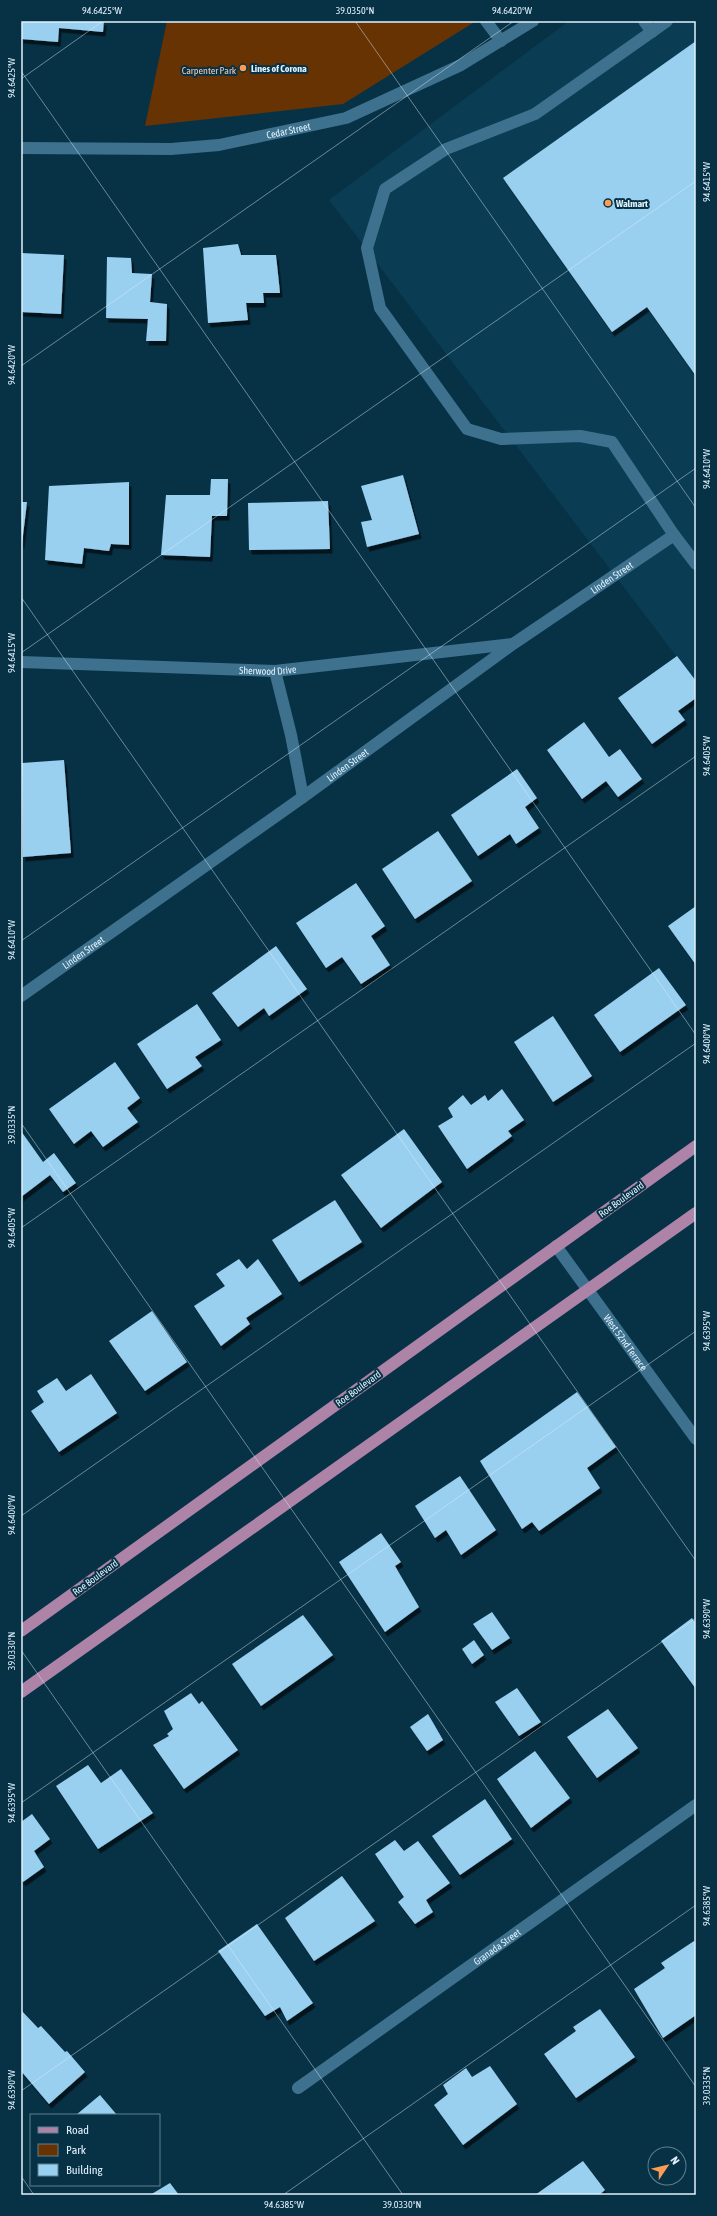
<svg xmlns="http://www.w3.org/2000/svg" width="717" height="2216" viewBox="0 0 717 2216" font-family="'Asap Condensed',sans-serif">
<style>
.built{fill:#0a3c54}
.green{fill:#683303}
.building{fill:#99cfef;filter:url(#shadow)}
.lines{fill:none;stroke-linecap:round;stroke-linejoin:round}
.lane{stroke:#3d718e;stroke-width:12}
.street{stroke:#3d718e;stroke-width:12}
.primary{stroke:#ad83a7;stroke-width:12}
.ticks{fill:none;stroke:#e2f2fc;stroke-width:1;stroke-opacity:0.45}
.poi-dot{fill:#fd9d55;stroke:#073246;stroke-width:1.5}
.labels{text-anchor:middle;stroke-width:4;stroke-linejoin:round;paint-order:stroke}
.poi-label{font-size:10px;font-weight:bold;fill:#e2f2fc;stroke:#073246;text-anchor:start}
.park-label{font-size:10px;fill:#f6ccaf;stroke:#073246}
.street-label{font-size:10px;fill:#e2f2fc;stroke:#073246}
.neatline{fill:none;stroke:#e2f2fc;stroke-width:1.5}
.ticks-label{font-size:10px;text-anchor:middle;fill:#e2f2fc}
</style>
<defs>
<filter id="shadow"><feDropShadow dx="2.5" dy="4.5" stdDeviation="0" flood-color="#0009"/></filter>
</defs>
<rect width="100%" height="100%" fill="#073246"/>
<polygon class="built" points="569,21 696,21 696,682 329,200"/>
<polygon class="green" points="167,21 476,21 343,104 145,126"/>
<g class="building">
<polygon points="21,21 104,21 103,32 59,28 58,42 21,39"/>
<polygon points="696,41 696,376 647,307 612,332 503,178"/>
<polygon points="238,244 241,255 276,255 280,293 263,293 264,303 246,303 248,320 208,323 203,248"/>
<polygon points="21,253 64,255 61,314 21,312"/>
<polygon points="107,257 131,258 132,273 152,274 150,302 167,304 166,341 146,341 148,319 106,318"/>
<polygon points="403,475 419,534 367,547 361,522 372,520 361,486"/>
<polygon points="211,479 228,479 227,516 212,516 210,557 161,555 166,495 210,495"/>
<polygon points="129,482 129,545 111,544 109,551 84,548 82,564 45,560 49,486"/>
<polygon points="328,501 330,549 249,550 248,503"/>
<polygon points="21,502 27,502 22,544 21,544"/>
<polygon points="677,656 696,681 696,698 678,711 685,720 652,744 618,698"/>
<polygon points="584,722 609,757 620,749 642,779 618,797 606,781 582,799 547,750"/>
<polygon points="64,760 71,853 23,857 22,763"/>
<polygon points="517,769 537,798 525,807 539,828 516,844 510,834 478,856 451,815"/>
<polygon points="438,831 472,881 415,919 382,869"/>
<polygon points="356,883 385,926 371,936 390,965 361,984 342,957 326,968 296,923"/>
<polygon points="696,906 696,965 668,926"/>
<polygon points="276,946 307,989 269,1016 264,1008 238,1027 212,993"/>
<polygon points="659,968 686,1005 620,1052 594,1015"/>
<polygon points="197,1004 221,1040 195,1057 202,1066 167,1089 137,1044"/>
<polygon points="553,1016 592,1076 553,1102 514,1042"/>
<polygon points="115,1062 140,1098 127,1108 138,1122 103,1147 91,1131 74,1144 49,1109"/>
<polygon points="502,1089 524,1120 508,1131 512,1136 467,1169 438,1126 453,1117 448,1108 463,1095 471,1105 485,1095 488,1101"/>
<polygon points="404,1129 442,1182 381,1228 341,1175"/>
<polygon points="21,1131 43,1162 54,1153 76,1183 63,1192 50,1175 21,1197"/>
<polygon points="335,1200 362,1242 299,1282 272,1240"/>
<polygon points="239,1259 247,1269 258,1259 282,1294 246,1318 250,1324 221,1346 194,1306 225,1286 216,1274"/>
<polygon points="152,1311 187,1362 145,1391 109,1341"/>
<polygon points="91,1374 117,1413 59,1452 31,1411 44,1402 37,1391 57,1378 66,1391"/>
<polygon points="577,1392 616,1447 587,1468 600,1488 539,1531 532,1522 522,1529 480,1461"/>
<polygon points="460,1476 496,1530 461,1555 446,1530 435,1538 415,1506"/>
<polygon points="381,1533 401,1562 395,1566 419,1607 385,1632 339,1562"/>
<polygon points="492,1612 510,1638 492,1650 473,1624"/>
<polygon points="303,1615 333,1655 261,1706 232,1664"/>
<polygon points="692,1618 694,1621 696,1620 696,1689 661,1641"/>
<polygon points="474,1640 484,1655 472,1664 462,1649"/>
<polygon points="517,1688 541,1722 519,1736 495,1702"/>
<polygon points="191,1693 199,1704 202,1701 238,1750 184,1789 153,1745 169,1736 167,1734 173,1729 164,1711"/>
<polygon points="608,1709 638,1748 597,1778 567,1737"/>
<polygon points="428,1714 443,1740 427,1751 410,1727"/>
<polygon points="535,1751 570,1798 531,1828 497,1779"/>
<polygon points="88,1765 101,1783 121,1769 153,1813 98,1849 56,1786"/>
<polygon points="485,1799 512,1839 460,1875 432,1836"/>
<polygon points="32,1814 50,1839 34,1851 44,1867 23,1882 21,1879 21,1822"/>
<polygon points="395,1840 404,1851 418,1841 450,1883 426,1900 433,1912 415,1924 398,1902 404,1897 375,1854"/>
<polygon points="342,1876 375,1921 314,1961 285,1918"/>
<polygon points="257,1924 313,2003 287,2021 280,2007 265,2016 218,1951"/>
<polygon points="694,1941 696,1944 696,2015 663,2038 634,1989 665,1968 661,1963"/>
<polygon points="600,2009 635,2057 576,2098 544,2054 576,2031 573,2027"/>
<polygon points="21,2010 38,2028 41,2026 65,2052 67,2051 85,2072 49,2104 21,2071"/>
<polygon points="490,2066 517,2104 463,2145 434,2105 448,2094 443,2085 466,2068 472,2077"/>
<polygon points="100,2095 117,2115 76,2115"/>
<polygon points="583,2161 605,2190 599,2195 535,2195"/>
<polygon points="170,2183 179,2195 150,2195"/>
</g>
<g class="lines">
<g class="lane">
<polyline points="644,21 652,32"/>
<polyline points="667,21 535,114 446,149 385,189 367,248 380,308 467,429 501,439 580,436 612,442 674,535"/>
</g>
<g class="street">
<polyline points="486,21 501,41"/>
<path id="s1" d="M21,148L171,149L219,145L346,118L461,65L533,21"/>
<path id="s2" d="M21,662L275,671L512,644"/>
<polyline points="275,671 291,735 303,797"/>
<path id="s3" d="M21,996L303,797L513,644L674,535L696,564"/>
<path id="s4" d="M556,1246L696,1439"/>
<path id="s5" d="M298,2088L696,1805"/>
</g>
<g class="primary">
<polyline points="21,1631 696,1146"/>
<polyline points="21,1692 696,1213"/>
</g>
</g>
<path class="ticks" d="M355,21L696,508M21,71L696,1035M21,79L103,21M21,366L514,21M21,597L696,1561M21,653L696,181M21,941L696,468M21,1123L696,2087M21,1228L696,756M21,1516L696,1043M21,1650L403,2195M21,1803L696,1331M21,2091L696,1618M21,2176L34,2195M283,2195L696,1905M693,2195L696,2193"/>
<g class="poi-dot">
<circle cx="243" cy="68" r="4"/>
<circle cx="608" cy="203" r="4"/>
</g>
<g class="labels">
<g class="poi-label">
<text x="251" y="72">Lines of Corona</text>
<text x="616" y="207">Walmart</text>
</g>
<g class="park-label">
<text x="209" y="74">Carpenter Park</text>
</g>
<g class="street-label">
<text dy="4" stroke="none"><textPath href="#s1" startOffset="269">Cedar Street</textPath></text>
<text dy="4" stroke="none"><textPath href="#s3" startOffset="724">Linden Street</textPath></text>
<text dy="4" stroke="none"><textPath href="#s2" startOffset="247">Sherwood Drive</textPath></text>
<text dy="4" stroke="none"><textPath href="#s3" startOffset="400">Linden Street</textPath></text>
<text dy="4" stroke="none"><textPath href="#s3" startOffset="76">Linden Street</textPath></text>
<text transform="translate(621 1199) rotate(-36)" y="4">Roe Boulevard</text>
<text dy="4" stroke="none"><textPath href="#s4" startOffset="119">West 52nd Terrace</textPath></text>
<text transform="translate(358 1388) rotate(-36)" y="4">Roe Boulevard</text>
<text transform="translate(95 1577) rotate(-36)" y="4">Roe Boulevard</text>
<text dy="4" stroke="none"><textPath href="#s5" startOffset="244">Granada Street</textPath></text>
</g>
</g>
<rect width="717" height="2216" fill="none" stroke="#073246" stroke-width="44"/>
<rect x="30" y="2114" width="130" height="72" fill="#073246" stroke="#5f7f8f"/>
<rect x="38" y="2127" width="20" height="6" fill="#ad83a7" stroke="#5f7f8f"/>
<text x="66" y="2134" font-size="12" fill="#e2f2fc">Road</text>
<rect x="38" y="2144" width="20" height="12" fill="#683303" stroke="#5f7f8f"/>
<text x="66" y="2154" font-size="12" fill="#e2f2fc">Park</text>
<rect x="38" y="2164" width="20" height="12" fill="#99cfef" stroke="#5f7f8f"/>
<text x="66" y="2174" font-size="12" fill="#e2f2fc">Building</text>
<g transform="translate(667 2166) rotate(55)"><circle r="19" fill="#073246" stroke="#5f7f8f"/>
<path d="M0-3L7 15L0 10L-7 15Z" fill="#fd9d55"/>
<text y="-6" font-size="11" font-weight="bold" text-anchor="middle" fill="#e2f2fc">N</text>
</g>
<rect x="22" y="22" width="673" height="2172" class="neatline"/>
<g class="ticks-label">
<text x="102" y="14">94.6425°W</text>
<text x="355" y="14">39.0350°N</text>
<text x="512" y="14">94.6420°W</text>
<text transform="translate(11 78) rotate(-90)" y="4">94.6425°W</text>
<text transform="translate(706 182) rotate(-90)" y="4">94.6415°W</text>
<text transform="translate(11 365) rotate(-90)" y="4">94.6420°W</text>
<text transform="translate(706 469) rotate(-90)" y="4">94.6410°W</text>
<text transform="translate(11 653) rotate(-90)" y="4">94.6415°W</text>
<text transform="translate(706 756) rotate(-90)" y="4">94.6405°W</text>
<text transform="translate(11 940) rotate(-90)" y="4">94.6410°W</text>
<text transform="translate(706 1044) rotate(-90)" y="4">94.6400°W</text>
<text transform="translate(11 1125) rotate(-90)" y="4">39.0335°N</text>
<text transform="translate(11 1228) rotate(-90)" y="4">94.6405°W</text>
<text transform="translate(706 1331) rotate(-90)" y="4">94.6395°W</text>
<text transform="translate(11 1515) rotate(-90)" y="4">94.6400°W</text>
<text transform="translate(706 1619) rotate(-90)" y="4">94.6390°W</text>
<text transform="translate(11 1651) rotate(-90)" y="4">39.0330°N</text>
<text transform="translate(11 1803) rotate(-90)" y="4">94.6395°W</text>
<text transform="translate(706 1906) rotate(-90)" y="4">94.6385°W</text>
<text transform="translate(706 2086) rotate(-90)" y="4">39.0335°N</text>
<text transform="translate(11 2090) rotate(-90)" y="4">94.6390°W</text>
<text x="284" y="2208">94.6385°W</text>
<text x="402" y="2208">39.0330°N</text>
</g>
</svg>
